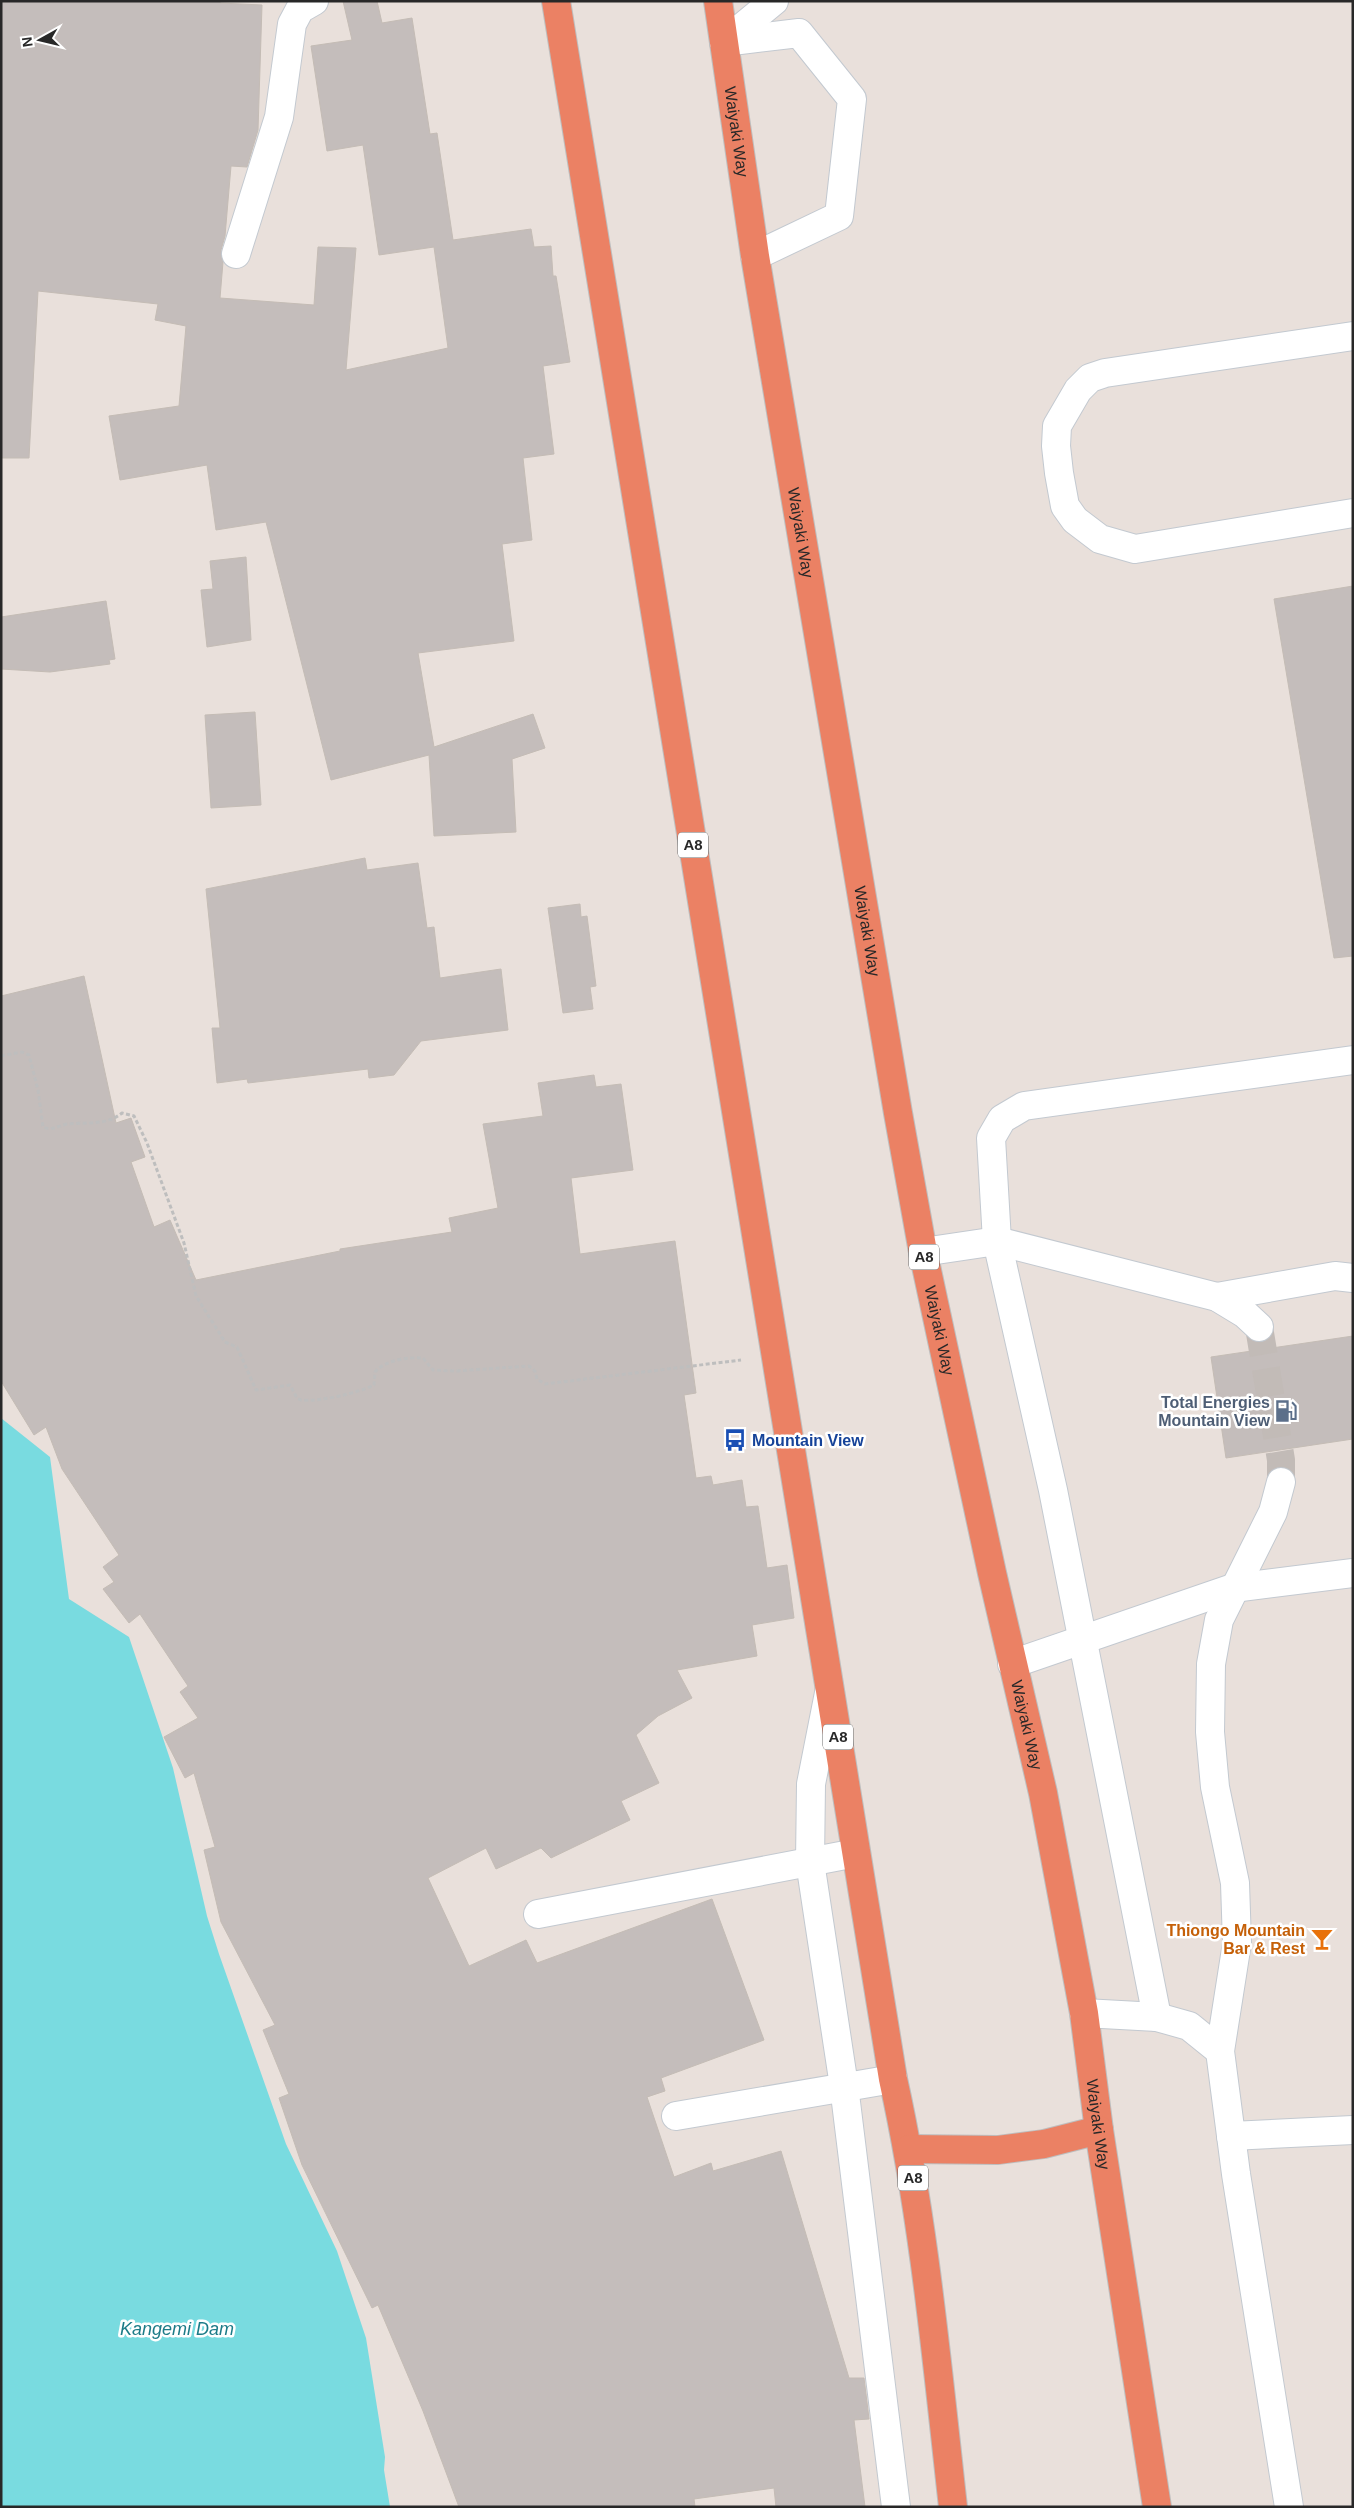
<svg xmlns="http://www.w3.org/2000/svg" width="1354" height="2508" viewBox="0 0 1354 2508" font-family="Helvetica,sans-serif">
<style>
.water{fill:#79dbe0}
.building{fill:#c4bdbb;stroke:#c4bcb5}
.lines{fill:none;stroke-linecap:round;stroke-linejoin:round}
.minor-tunnel{stroke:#c2bbb7;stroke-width:28;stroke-dasharray:28 14;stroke-linecap:butt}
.minor-casing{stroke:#c3c9d0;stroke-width:30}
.highway-casing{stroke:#bebebe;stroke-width:30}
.path{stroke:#bebebe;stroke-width:3;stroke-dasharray:4 2.5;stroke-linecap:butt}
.minor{stroke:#fff;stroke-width:28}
.highway{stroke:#eb8164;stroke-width:28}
.labels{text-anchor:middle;stroke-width:5;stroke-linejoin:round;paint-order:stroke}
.shield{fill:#fff;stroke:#686868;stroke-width:1}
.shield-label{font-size:15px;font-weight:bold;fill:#282828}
.street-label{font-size:16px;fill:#282828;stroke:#fff}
.service-label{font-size:16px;font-weight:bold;fill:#4e5e75;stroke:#fff;text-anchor:end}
.transit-label{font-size:16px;font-weight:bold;fill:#164399;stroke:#fff;text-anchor:start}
.food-label{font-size:16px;font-weight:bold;fill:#c56008;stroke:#fff;text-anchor:end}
.water-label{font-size:18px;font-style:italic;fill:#1c7b88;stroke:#fff}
</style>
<rect width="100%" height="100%" fill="#e9e0db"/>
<polygon class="water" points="1,1418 50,1457 69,1599 129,1637 173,1768 207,1916 219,1954 286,2144 337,2251 366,2338 385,2457 384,2470 390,2507 1,2507"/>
<g class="building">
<polygon points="1,1 220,1 220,3 262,5 258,130 247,167 231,166 225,236 221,250 223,262 220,298 314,305 318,247 356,248 346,370 448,348 434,247 379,255 363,145 327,151 311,46 352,40 343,1 377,1 382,23 412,18 430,134 437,133 453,240 531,229 534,247 551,246 553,276 556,276 570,362 543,366 554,454 523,458 532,540 502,544 514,641 418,653 434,747 533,714 545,748 512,759 516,832 434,836 429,755 331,780 266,522 216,530 207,465 120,480 109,416 179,406 186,326 155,320 158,304 38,291 29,458 1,458"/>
<polygon points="246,557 251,640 207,647 201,590 213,589 210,561"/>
<polygon points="1353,586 1353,956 1334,958 1274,599"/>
<polygon points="106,601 115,659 109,660 110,664 50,672 1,669 1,617"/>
<polygon points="255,712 261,805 211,808 205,715"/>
<polygon points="365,858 367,870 418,863 427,928 434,927 440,978 501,969 508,1030 421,1041 394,1075 369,1078 368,1069 248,1083 247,1079 217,1083 212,1028 220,1028 206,889"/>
<polygon points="580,904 581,917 587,916 596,986 590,987 593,1009 563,1013 548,908"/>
<polygon points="84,976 116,1123 131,1118 145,1157 131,1162 154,1227 170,1220 196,1280 340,1251 340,1249 452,1232 449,1218 498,1208 483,1124 543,1116 538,1083 594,1075 596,1087 621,1084 633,1170 571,1178 580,1254 675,1241 696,1393 684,1395 696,1478 711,1476 713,1485 742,1480 746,1507 758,1506 767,1568 787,1565 794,1618 752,1625 757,1656 677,1670 692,1698 658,1716 636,1735 659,1783 621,1801 630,1820 551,1858 541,1848 496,1869 486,1848 428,1878 469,1966 526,1940 537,1963 712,1899 764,2040 661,2078 665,2091 647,2097 674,2177 711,2163 713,2171 781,2151 849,2378 864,2378 869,2419 854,2420 865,2507 776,2507 774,2488 694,2499 695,2507 459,2507 423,2411 378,2305 372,2308 302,2165 279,2098 289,2094 263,2030 275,2025 221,1922 204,1850 215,1847 194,1773 185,1778 164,1737 198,1718 180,1692 188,1686 140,1614 129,1623 103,1589 114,1582 103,1567 119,1555 62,1469 46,1427 34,1435 1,1381 1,996"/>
<polygon points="1353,1336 1353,1439 1226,1458 1211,1357"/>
</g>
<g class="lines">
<polyline class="minor-tunnel" points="1259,1327 1281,1460 1281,1482"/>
<defs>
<g id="minor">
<polyline points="724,42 799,33 852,99 839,216 755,256"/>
<polyline points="724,42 774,1"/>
<polyline points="236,254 279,117 292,24 300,9 314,1"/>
<polyline points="1353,336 1105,373 1090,378 1078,390 1057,426 1056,446 1059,473 1065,506 1075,520 1100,539 1135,549 1353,513"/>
<polyline points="923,1252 997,1241 1217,1297 1245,1314 1259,1327"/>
<polyline points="1217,1297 1335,1276 1353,1278"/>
<polyline points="1281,1482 1273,1512 1219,1620 1211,1664 1210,1732 1215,1787 1235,1883 1237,1943 1220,2051 1236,2174 1289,2507"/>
<polyline points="1012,1664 1233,1588 1353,1573"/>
<polyline points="829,1693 811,1784 810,1862 844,2086 896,2507"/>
<polyline points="538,1914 856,1853"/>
<polyline points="1084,2013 1157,2017 1189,2026 1220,2051"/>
<polyline points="1157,2017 1053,1490 997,1241 991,1138 1002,1119 1024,1106 1353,1060"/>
<polyline points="676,2116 893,2079"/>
<polyline points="1231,2136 1353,2130"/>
</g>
<g id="highway">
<path d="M556,1L893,2079C924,2219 937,2364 953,2507"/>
<path id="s1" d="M718,1L755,256L898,1113L923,1252L992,1573L1043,1793L1084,2013L1099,2130L1157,2507"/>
<polyline points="909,2149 998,2150 1044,2144 1099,2130"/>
</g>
</defs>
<use href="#minor" class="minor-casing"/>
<use href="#highway" class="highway-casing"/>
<path class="path" d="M1,1056L22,1052L29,1055L38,1090L43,1127C51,1131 58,1126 67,1124C85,1122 106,1126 122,1113L134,1116L147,1143L184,1243L196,1296L225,1342L237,1347L256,1390L290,1385L297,1398L301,1400C319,1402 358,1393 374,1385L375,1372C385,1360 408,1357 423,1358L433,1370L456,1371L529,1366L535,1371L537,1379L545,1384L741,1360"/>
<use href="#minor" class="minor"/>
<use href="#highway" class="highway"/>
</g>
<defs>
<symbol id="fuel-bare" viewBox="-9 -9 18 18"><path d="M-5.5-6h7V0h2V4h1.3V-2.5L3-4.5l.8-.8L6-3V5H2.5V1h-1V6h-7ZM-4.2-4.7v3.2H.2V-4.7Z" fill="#5c6f8a" stroke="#fff" stroke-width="2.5" paint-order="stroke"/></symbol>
<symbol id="bus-bare" viewBox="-9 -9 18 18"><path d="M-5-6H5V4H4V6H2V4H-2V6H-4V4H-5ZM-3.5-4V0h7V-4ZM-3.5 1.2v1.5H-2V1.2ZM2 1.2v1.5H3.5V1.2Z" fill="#1a4fb4" stroke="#fff" stroke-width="2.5" paint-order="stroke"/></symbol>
<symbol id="bar-bare" viewBox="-9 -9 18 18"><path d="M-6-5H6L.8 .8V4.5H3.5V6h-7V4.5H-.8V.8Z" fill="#e8710a" stroke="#fff" stroke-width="2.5" paint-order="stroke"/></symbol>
</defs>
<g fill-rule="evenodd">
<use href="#fuel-bare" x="1270" y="1395" width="32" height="32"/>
<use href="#bus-bare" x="719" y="1424" width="32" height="32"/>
<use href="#bar-bare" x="1306" y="1923" width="32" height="32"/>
</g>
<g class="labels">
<g class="shield">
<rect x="678" y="832.5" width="30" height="25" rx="4"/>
<rect x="909" y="1244.5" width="30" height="25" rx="4"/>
<rect x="823" y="1724.5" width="30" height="25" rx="4"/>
<rect x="898" y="2165.5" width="30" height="25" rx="4"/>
</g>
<g class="shield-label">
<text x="693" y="850">A8</text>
<text x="924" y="1262">A8</text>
<text x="838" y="1742">A8</text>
<text x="913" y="2183">A8</text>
</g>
<g class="street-label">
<text dy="6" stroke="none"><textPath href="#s1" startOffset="132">Waiyaki Way</textPath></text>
<text dy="6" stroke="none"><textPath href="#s1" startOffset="538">Waiyaki Way</textPath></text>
<text dy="6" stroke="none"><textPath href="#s1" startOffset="942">Waiyaki Way</textPath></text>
<text dy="6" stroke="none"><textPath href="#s1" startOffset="1348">Waiyaki Way</textPath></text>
<text dy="6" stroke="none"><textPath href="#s1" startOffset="1752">Waiyaki Way</textPath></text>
<text dy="6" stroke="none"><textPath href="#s1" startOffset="2158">Waiyaki Way</textPath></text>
</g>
<g class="service-label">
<text x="1270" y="1408">Total Energies<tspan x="1270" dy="18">Mountain View</tspan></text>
</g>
<g class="transit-label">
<text x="752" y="1446">Mountain View</text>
</g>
<g class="food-label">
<text x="1305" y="1936">Thiongo Mountain<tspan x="1305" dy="18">Bar &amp; Rest</tspan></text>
</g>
<g class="water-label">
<text x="177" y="2335">Kangemi Dam</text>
</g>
</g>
<rect width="1354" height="2508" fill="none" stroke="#282828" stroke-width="5"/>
<g transform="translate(40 40) rotate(262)" stroke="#ffffff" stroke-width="4" paint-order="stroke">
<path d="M0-4L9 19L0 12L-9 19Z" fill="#282828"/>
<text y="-8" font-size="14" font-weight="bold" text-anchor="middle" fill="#282828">N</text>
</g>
</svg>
